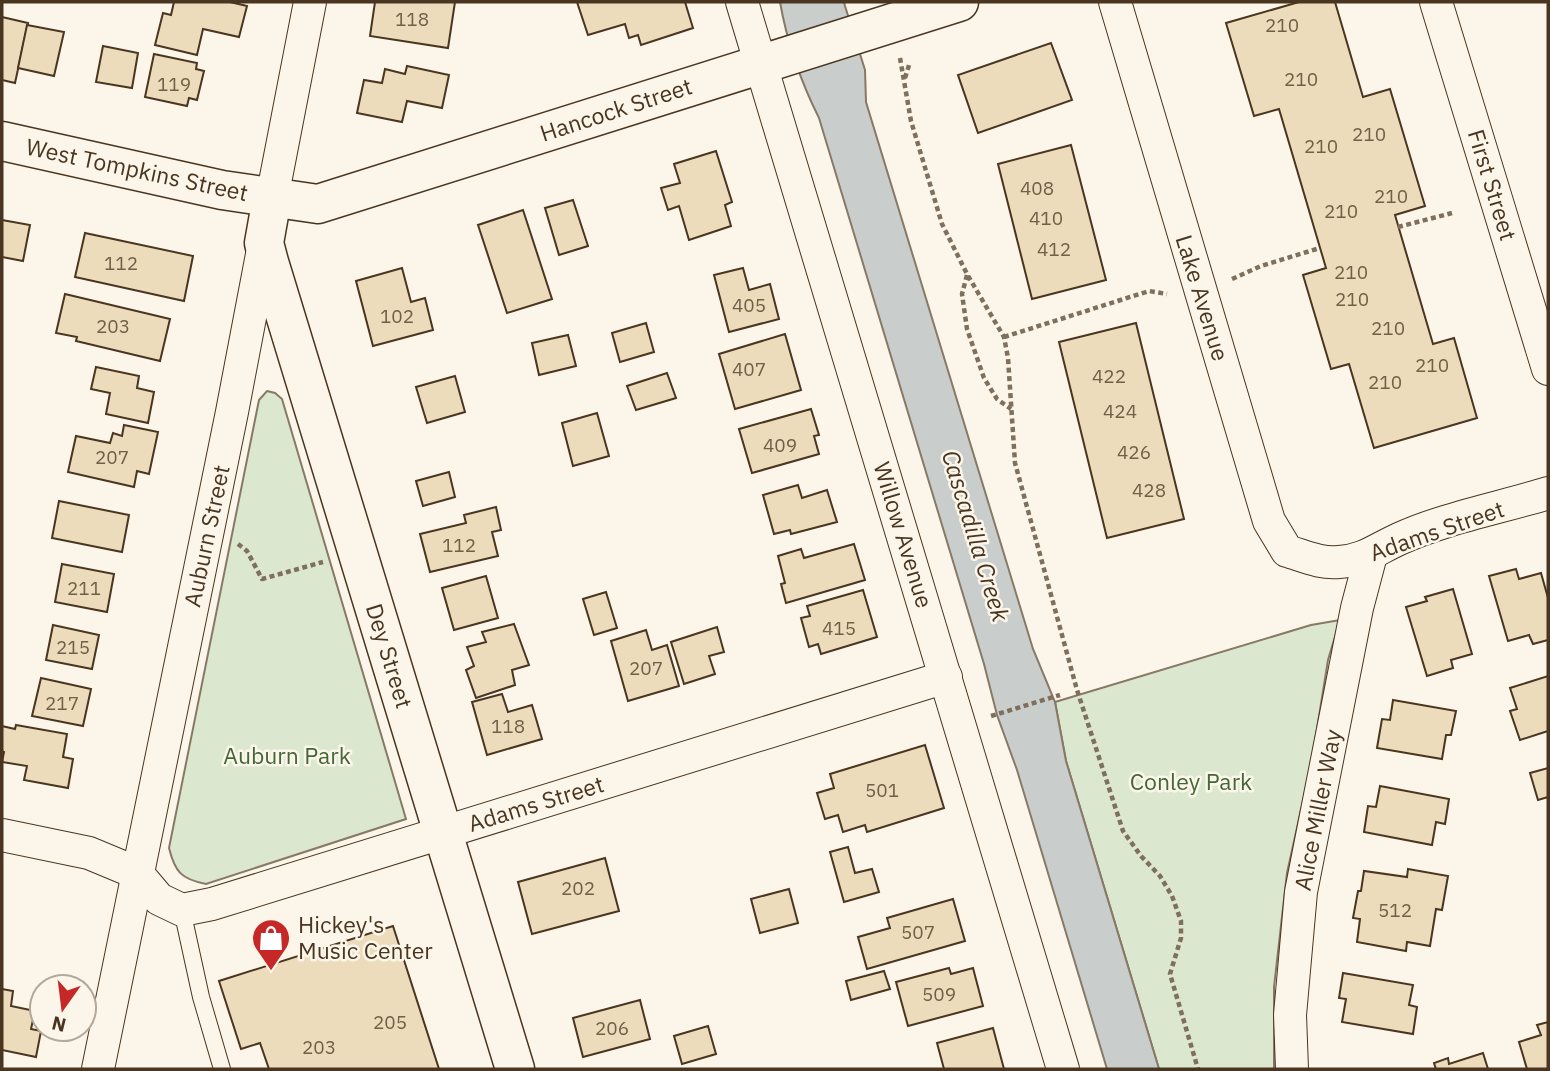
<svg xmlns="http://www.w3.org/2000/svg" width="1550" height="1071" viewBox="0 0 1550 1071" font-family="'IBM Plex Sans',sans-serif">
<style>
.green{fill:#dce7d0;stroke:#887966;stroke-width:2}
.water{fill:#c9cecd;stroke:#887966;stroke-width:2}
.building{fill:#ecdcbc;stroke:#4a3520;stroke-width:2}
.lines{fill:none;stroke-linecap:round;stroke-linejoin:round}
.lane-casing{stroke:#4a3520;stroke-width:18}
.street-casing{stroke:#4a3520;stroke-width:34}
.secondary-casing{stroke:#4a3520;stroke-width:41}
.path{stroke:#7f6f5c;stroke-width:4.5;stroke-dasharray:5 3.5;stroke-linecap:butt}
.lane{stroke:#fbf6e9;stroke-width:16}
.street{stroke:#fbf6e9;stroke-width:32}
.secondary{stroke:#fbf6e9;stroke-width:38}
.labels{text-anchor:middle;stroke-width:5;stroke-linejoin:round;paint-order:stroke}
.number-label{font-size:19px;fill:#725f47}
.street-label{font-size:23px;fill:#4a3520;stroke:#fbf6e9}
.park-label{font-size:23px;fill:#436837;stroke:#fbf6e9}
.poi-label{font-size:23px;fill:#4a3520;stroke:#fbf6e9;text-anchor:start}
.water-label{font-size:24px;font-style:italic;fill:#4a3520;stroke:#fbf6e9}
</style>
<rect width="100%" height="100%" fill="#fbf6e9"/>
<g class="green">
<path d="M267,391L275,393L282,399L406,819L206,884C181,879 175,872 169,848L259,400Z"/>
<polygon points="1340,620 1328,660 1312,760 1287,873 1274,987 1274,1069 1159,1069 1066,761 1055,702 1311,625"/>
</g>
<path class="water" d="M780,2H844L845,6L865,70L866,102L1033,649L1055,702L1066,761L1159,1069H1107L1017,770L997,715L984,664L819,118C801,82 787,42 780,2Z"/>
<g class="building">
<polygon points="174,2 230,2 247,6 239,37 203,29 197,55 155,45 163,13 171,15"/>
<polygon points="375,2 455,2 448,48 370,36"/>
<polygon points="577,2 685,2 693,28 641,45 638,35 629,38 625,24 588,35"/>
<polygon points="1299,2 1335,2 1363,97 1390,89 1425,206 1395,215 1433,344 1454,338 1477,418 1374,448 1349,364 1331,369 1303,275 1326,268 1279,109 1254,116 1226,23"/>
<polygon points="2,17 28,23 15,83 2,80"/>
<polygon points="27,25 64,32 54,76 18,68"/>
<polygon points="1051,43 1072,100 978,133 958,75"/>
<polygon points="103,46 138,53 132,88 96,82"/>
<polygon points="154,54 197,63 196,69 204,71 197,100 189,98 187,106 145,97"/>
<polygon points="407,66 449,75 442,108 407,101 402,122 357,113 364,80 382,83 385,69 405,74"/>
<polygon points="1071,145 1106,280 1032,299 998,164"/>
<polygon points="716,151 732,202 725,205 731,226 689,240 679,206 668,210 661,188 680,183 674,164"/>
<polygon points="573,200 588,246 559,255 545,208"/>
<polygon points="523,210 552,299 507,313 478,225"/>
<polygon points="2,220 30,225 23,261 2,257"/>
<polygon points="85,233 193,256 184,301 75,277"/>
<polygon points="402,268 411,302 425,298 433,330 373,346 356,281"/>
<polygon points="743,268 749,290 770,284 779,319 729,332 714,275"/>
<polygon points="65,294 170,319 160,361 76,341 77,337 56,333"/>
<polygon points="646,323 654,352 620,362 612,333"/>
<polygon points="1136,323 1184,519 1107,538 1059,342"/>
<polygon points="785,334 801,390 735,409 719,354"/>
<polygon points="568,335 576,366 539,375 532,343"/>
<polygon points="96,367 139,376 137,388 154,392 148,423 106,414 110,393 91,389"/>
<polygon points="667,373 676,398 636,410 627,386"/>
<polygon points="455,376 465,412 427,423 416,387"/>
<polygon points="811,409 819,435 814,436 819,454 752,473 739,429"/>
<polygon points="597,413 609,456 573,466 562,423"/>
<polygon points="124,425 158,432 149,474 137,471 134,487 68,472 76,436 110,443 113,433 122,436"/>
<polygon points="449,472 455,497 423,506 416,481"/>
<polygon points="798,485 802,498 827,490 837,522 791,534 790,530 774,534 763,495"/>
<polygon points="59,501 129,515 122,552 52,538"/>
<polygon points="496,507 501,530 492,532 498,556 430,572 420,534 466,523 464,515"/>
<polygon points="854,544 865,580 786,603 781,584 785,583 778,556 801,549 804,558"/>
<polygon points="62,564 114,574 107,612 55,602"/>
<polygon points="1516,569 1519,579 1541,573 1548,598 1548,640 1533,644 1529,635 1508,641 1489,576"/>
<polygon points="486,576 498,618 454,630 442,588"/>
<polygon points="1453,589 1472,654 1451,660 1453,668 1427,676 1406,607 1427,601 1425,597"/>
<polygon points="863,590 877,637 821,654 818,644 809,647 801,618 810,616 807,606"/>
<polygon points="606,592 617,628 594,635 583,599"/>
<polygon points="514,624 529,665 512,670 515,685 476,698 466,670 474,666 467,647 486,642 482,632"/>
<polygon points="53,625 99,635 92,669 46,660"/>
<polygon points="717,627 724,652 709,656 715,674 684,684 671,642"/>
<polygon points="646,630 652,650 667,645 679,686 628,701 611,641"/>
<polygon points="1548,676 1548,731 1520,740 1510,711 1517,709 1510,688"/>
<polygon points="41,678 91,689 83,726 32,716"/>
<polygon points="502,694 508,712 532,705 542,739 487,755 472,702"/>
<polygon points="1393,700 1456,711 1451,735 1446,735 1442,759 1377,748 1382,719 1390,720"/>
<polygon points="16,725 67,734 63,757 73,759 68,788 24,780 27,766 2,762 4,752 2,751 2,726 15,729"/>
<polygon points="925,745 944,808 867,832 865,825 843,832 838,815 825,819 817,793 834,788 830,774"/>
<polygon points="1548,768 1548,797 1538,800 1530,773"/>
<polygon points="1380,786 1449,799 1445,824 1436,822 1432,845 1364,832 1368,806 1376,807"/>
<polygon points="848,847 855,873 872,869 879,892 844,902 830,852"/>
<polygon points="605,858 619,911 532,934 518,882"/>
<polygon points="1408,869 1448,876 1442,910 1436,909 1430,946 1407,942 1406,951 1357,942 1360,919 1353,918 1358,891 1361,891 1364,871 1407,877"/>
<polygon points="789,889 798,923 760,933 751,899"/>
<polygon points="953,899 965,941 867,969 858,937 890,928 887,918"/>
<polygon points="393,926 439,1069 269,1069 260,1043 241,1049 219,981"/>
<polygon points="949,968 951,974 973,968 983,1006 908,1026 896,982"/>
<polygon points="884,971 890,989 851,1000 846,981"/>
<polygon points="1343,973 1413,985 1409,1005 1417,1007 1413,1034 1342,1022 1346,999 1339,998"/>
<polygon points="2,989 13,991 11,1006 35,1011 31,1029 41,1031 36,1057 2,1050"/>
<polygon points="640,1000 650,1039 583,1057 573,1018"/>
<polygon points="1548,1022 1548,1069 1527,1069 1519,1042 1541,1035 1537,1025"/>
<polygon points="708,1026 716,1054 682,1064 674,1036"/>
<polygon points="993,1028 1004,1069 944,1069 937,1043"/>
<polygon points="1483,1053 1488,1069 1436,1069 1434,1063 1448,1058 1449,1064"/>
</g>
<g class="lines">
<defs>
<polyline id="lane" points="182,910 201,997 222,1069"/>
<g id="street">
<polyline points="742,2 1063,1069"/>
<path d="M1115,2L1269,521L1287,551C1304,556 1321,564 1339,562C1365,560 1377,549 1399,539C1445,518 1500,508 1548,493"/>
<polyline points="1436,2 1548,369"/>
<polyline points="272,198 310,2"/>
<polyline points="2,835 89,853 137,873 159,899 182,910 212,904 946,677"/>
<polyline points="98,1069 232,412 264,244"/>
<polyline points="1292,1069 1290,1015 1301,892 1357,608 1371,555"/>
</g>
<g id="secondary">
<polyline points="2,141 222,190 318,204 959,2"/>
<polyline points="272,198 264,243 269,262 515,1069"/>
</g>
</defs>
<use href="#lane" class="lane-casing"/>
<use href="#street" class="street-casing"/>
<use href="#secondary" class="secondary-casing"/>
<g class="path">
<polyline points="900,58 911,121 942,224 967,274 1004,337 1008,358 1015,463 1077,690 1123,831 1141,856 1160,876 1172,896 1181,921 1181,938 1170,974 1198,1069"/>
<polyline points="905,78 910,62"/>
<polyline points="1398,227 1452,213"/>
<polyline points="967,275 962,294 967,329 984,378 997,399 1011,409"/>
<polyline points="1232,279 1261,266 1320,248"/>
<polyline points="1004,337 1149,291 1167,294"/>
<polyline points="238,544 247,551 262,579 323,562"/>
<polyline points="991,716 1060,695"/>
</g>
<use href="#lane" class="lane"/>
<use href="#street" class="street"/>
<use href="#secondary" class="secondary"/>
</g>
<defs>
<symbol id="shop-pin" viewBox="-11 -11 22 30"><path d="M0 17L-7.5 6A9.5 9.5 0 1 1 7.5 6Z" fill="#c62828" stroke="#fbf6e9"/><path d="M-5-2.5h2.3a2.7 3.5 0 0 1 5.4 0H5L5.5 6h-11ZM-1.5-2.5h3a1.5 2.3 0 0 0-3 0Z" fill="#fff"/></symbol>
</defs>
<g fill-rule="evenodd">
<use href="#shop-pin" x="249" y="916" width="44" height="60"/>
</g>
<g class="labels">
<g class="number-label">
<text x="412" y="26">118</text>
<text x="1282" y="32">210</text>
<text x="1301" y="86">210</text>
<text x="174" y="91">119</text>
<text x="1369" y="141">210</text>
<text x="1321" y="153">210</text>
<text x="1037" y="195">408</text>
<text x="1391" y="203">210</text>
<text x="1341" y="218">210</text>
<text x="1046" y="225">410</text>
<text x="1054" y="256">412</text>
<text x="121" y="270">112</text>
<text x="1351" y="279">210</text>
<text x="1352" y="306">210</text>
<text x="749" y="312">405</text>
<text x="397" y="323">102</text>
<text x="113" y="333">203</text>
<text x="1388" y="335">210</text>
<text x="1432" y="372">210</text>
<text x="749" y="376">407</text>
<text x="1109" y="383">422</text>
<text x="1385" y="389">210</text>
<text x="1120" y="418">424</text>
<text x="780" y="452">409</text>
<text x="1134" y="459">426</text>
<text x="112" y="464">207</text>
<text x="1149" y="497">428</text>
<text x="459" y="552">112</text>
<text x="84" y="595">211</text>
<text x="839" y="635">415</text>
<text x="73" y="654">215</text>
<text x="646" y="675">207</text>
<text x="62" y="710">217</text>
<text x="508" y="733">118</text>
<text x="882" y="797">501</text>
<text x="578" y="895">202</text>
<text x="1395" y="917">512</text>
<text x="918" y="939">507</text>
<text x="939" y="1001">509</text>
<text x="390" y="1029">205</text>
<text x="612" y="1035">206</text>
<text x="319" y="1054">203</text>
</g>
<g class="street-label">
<text transform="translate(616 110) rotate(-18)" y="8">Hancock Street</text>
<text transform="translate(137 170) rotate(12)" y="8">West Tompkins Street</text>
<text transform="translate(1492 185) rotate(73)" y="8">First Street</text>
<text transform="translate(1202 298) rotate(73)" y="8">Lake Avenue</text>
<text transform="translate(1437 531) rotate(-19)" y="8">Adams Street</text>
<text transform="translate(903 535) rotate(73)" y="8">Willow Avenue</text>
<text transform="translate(207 536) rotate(-78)" y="8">Auburn Street</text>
<text transform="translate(389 656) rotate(73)" y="8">Dey Street</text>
<text transform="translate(536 804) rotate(-17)" y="8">Adams Street</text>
<text transform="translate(1318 810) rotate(-79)" y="8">Alice Miller Way</text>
</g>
<g class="park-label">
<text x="287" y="764">Auburn Park</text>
<text x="1191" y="790">Conley Park</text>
</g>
<g class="poi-label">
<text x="298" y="933">Hickey's<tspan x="298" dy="26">Music Center</tspan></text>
</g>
<g class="water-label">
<text transform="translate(975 536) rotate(73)" y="8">Cascadilla Creek</text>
</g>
</g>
<rect width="1550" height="1071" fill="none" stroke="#4a3520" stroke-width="7"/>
<g transform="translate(63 1008) rotate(194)"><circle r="33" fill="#fbf6e9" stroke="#b4a999" stroke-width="2"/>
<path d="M0-5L12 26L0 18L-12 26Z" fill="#c62828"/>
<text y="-10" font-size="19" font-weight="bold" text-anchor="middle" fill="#4a3520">N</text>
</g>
</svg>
